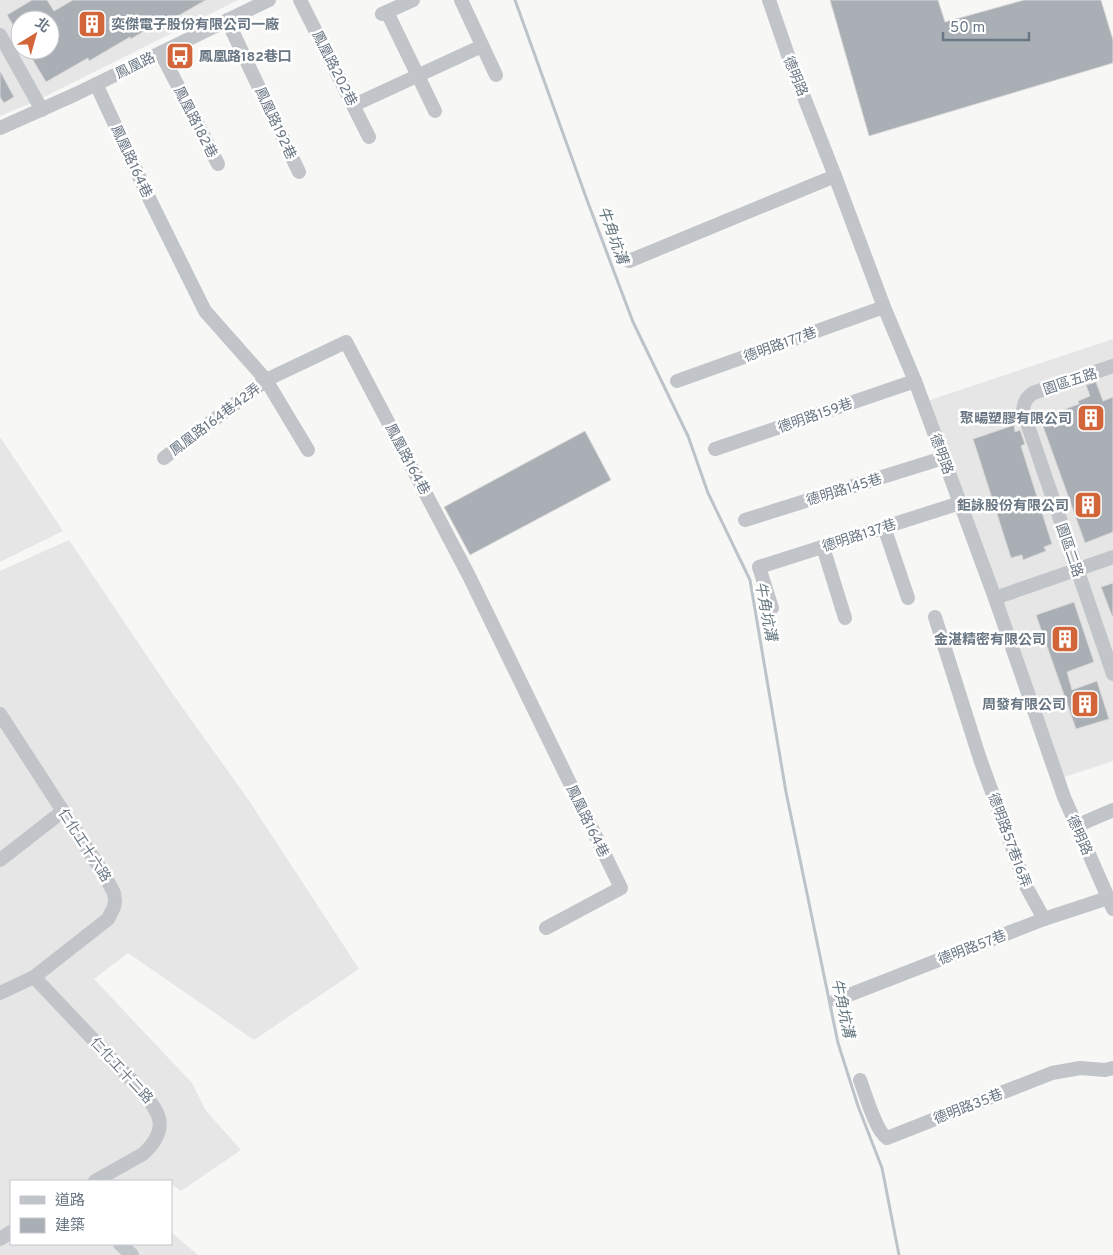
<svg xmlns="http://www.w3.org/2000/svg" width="1113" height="1255" viewBox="0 0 1113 1255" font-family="Overpass,'Noto Sans TC',sans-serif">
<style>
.built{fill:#e5e6e5;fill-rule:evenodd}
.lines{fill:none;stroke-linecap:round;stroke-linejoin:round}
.stream{stroke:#bcc4ca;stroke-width:3}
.building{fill:#a9afb5;stroke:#d9d9d7}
.minor{stroke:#c1c4c8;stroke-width:14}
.labels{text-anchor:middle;stroke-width:5;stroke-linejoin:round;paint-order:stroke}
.poi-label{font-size:14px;font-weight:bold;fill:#697683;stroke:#fff;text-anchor:end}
.street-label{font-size:14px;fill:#697683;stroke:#fff}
.water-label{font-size:15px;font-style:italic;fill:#65777f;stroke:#fff}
</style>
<rect width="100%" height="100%" fill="#f7f7f5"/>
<g class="built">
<path d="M0,0H238L34,102L0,116ZM20,20H50V50H20Z"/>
<polygon points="1113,339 1113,761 1055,780 921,403"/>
<polygon points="0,437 63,531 0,562"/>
<polygon points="69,540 172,693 250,802 359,969 254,1040 128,953 94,979 192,1083 206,1111 241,1150 181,1191 171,1184 171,1181 11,1181 11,1244 171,1244 171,1232 198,1255 0,1255 0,571"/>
</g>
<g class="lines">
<polyline class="stream" points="515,0 587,200 633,322 688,436 708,493 750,580 786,792 838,1043 858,1106 882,1168 899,1255"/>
</g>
<g class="building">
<polygon points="32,0 47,0 54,11 73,0 206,0 176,17 177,19 164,27 162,23 156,28 154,25 131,39 130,37 89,61 88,58 46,82 27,50 50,50 50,20 20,20 20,37 7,15"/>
<polygon points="830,0 938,0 945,22 1024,0 1101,0 1113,40 1113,63 869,136"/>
<polygon points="0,71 14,97 4,103 0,97"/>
<polygon points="1096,382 1103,401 1113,397 1113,532 1085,543 1040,418 1079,404 1078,401 1090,396 1086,385"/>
<polygon points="1014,425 1015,432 1020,430 1025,444 1021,446 1052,544 1044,547 1046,551 1023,560 1022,555 1011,558 973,439"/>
<polygon points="585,431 611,480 470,555 444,507"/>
<polygon points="1113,583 1113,616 1112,616 1101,587"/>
<polygon points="1074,602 1094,662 1067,672 1072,690 1097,681 1109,719 1076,729 1036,615"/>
</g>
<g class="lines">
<g class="minor">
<polyline points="300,0 369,137"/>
<polyline points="461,0 496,75"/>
<polyline points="769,0 791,64 835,176 884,307 915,381 960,503 995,598 1064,797 1113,909"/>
<polyline points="387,12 435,111"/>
<polyline points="382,14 413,0"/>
<polyline points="227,20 299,172"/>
<polyline points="0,35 42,110"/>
<polyline points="161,53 218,164"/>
<polyline points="96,84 151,202 205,311 266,380 346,342 469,576 621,888 546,928"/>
<polyline points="354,105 482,46"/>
<polyline points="0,128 76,94 269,0"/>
<polyline points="629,261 835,176"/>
<path d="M1113,366L1033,393C1026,398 1024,402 1023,411L1113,674"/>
<polyline points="677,381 884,307"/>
<polyline points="715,449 915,381"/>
<polyline points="164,458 266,380 308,450"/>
<polyline points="745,520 943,458"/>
<polyline points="884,527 908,598"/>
<polyline points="823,547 845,618"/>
<polyline points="995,598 1113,557"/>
<polyline points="772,608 759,567 960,503"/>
<polyline points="935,617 980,759 1027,888 1044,919"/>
<polyline points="0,714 105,876 114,893 115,901 114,907 108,919 34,977 0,993"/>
<polyline points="1076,826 1113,810"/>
<polyline points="0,860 63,811"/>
<path d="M34,977L140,1089C161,1113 170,1129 143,1154L95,1181"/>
<polyline points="836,1000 1044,919 1108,898"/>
<path d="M860,1080C865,1093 876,1132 887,1138L1052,1073L1080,1068L1105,1070L1113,1068"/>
<polyline points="0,1239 11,1232"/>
<polyline points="120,1244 132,1255"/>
</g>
</g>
<defs>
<symbol id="building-square" viewBox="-11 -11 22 22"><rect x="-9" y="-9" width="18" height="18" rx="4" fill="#d2663a" stroke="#fff"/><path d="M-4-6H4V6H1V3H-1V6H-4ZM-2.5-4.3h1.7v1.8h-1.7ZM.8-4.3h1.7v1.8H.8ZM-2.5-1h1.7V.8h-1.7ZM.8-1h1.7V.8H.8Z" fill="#fff"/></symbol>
<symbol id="bus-square" viewBox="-11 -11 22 22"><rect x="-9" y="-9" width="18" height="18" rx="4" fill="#d2663a" stroke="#fff"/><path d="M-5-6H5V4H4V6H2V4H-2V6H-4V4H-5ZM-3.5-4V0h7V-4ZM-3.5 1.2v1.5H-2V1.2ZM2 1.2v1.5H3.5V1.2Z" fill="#fff"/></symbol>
</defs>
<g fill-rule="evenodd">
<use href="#building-square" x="76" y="8" width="32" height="32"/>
<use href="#bus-square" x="164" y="40" width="32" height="32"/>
<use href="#building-square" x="1075" y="402" width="32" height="32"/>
<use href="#building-square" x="1072" y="489" width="32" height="32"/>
<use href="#building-square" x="1049" y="623" width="32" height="32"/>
<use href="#building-square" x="1069" y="688" width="32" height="32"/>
</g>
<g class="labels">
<g class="poi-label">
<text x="111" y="29" text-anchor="start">奕傑電子股份有限公司一廠</text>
<text x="199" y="61" text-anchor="start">鳳凰路182巷口</text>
<text x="1072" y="423">聚暘塑膠有限公司</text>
<text x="1069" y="510">鉅詠股份有限公司</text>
<text x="1046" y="644">金湛精密有限公司</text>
<text x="1066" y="709">周發有限公司</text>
</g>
<g class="street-label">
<text transform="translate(135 65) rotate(-26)" y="5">鳳凰路</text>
<text transform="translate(335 68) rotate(63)" y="5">鳳凰路202巷</text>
<text transform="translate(796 76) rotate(68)" y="5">德明路</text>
<text transform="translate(196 122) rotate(63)" y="5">鳳凰路182巷</text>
<text transform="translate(276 123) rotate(65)" y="5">鳳凰路192巷</text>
<text transform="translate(132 161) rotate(65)" y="5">鳳凰路164巷</text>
<text transform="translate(780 344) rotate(-20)" y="5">德明路177巷</text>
<text transform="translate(1070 381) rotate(-18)" y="5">園區五路</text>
<text transform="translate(815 415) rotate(-19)" y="5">德明路159巷</text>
<text transform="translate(215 419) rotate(-37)" y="5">鳳凰路164巷42弄</text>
<text transform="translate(942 454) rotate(70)" y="5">德明路</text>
<text transform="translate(408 459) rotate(62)" y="5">鳳凰路164巷</text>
<text transform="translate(844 489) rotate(-17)" y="5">德明路145巷</text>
<text transform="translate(859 535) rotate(-18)" y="5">德明路137巷</text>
<text transform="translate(1070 550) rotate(71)" y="5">園區二路</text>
<text transform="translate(588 821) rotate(64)" y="5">鳳凰路164巷</text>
<text transform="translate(1080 835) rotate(66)" y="5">德明路</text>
<text transform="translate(1010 840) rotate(70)" y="5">德明路57巷16弄</text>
<text transform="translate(85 845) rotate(57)" y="5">仁化工十六路</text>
<text transform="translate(972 947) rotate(-21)" y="5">德明路57巷</text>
<text transform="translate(122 1070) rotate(47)" y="5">仁化工十二路</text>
<text transform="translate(968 1106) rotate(-21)" y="5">德明路35巷</text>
</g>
<g class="water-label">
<text transform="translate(613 235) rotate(70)" y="5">牛角坑溝</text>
<text transform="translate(766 611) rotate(79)" y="5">牛角坑溝</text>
<text transform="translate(843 1008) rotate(78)" y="5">牛角坑溝</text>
</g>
</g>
<rect x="10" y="1180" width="162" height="65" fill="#ffffff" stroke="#c3c8cd"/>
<rect x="20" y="1196" width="25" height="8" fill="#c1c4c8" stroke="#c3c8cd"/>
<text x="55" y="1205" font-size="15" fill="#697683">道路</text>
<rect x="20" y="1218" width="25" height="15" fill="#a9afb5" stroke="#c3c8cd"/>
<text x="55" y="1230" font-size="15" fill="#697683">建築</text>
<g transform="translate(35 35) rotate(37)"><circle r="24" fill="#ffffff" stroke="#c3c8cd"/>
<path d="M0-4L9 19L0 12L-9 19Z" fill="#d2663a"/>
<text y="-8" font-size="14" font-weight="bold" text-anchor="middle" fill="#697683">北</text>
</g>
<path d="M943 32v8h86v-8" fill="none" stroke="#697683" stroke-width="2.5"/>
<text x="950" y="32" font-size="15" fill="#697683" stroke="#ffffff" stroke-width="4" paint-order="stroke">50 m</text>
</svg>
